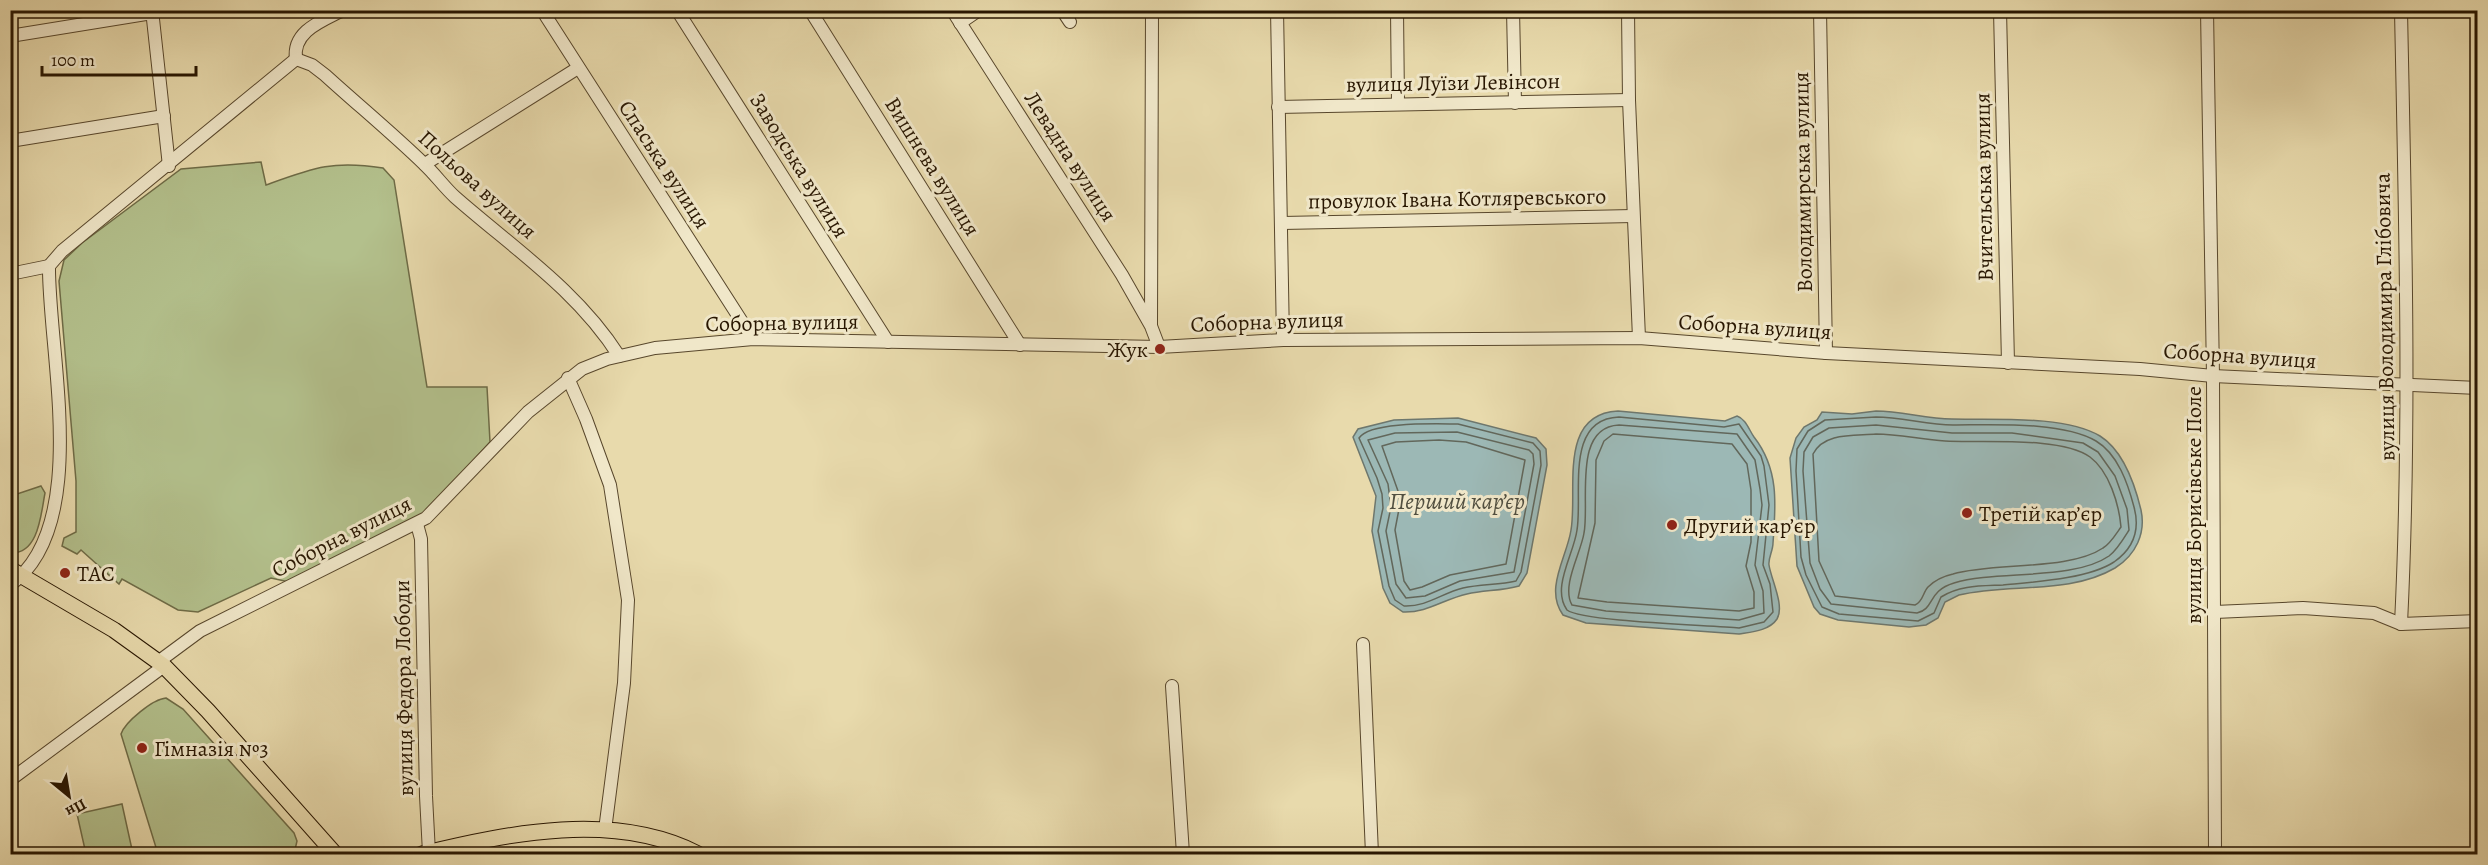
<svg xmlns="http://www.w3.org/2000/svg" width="2488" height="865" viewBox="0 0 2488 865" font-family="Alegreya,serif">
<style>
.green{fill:#b3c08c;stroke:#6e6b46;stroke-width:1.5}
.water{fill:#9cb8b5;stroke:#6e776d;stroke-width:1.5}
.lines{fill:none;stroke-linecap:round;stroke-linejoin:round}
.shore{stroke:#62675b;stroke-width:1.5}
.minor-casing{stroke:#58472c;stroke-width:14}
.major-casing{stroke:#281601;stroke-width:17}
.minor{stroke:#f0e7c9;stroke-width:12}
.major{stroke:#e8daac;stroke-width:15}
.poi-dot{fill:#8f2418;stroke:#f0e7c9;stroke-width:2}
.labels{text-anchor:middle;stroke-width:6;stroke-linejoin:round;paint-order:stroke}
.street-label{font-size:22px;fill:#281601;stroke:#f0e7c9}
.poi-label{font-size:22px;fill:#281601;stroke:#f0e7c9;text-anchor:start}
.water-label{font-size:24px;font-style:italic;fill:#514f40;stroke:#f0e7c9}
</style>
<rect width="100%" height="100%" fill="#e8daac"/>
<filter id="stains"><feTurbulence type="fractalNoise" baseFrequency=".00333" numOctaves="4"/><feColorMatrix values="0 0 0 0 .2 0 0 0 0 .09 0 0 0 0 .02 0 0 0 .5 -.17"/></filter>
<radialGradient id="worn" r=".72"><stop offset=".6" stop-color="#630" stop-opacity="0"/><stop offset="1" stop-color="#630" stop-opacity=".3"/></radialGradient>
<g class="green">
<path d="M261,162L266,185C313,168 332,160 383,168L394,180L427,387H487L490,442L425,514L289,582L271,578L198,612L178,610L122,579L119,584L81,550L77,554L62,546L64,538L76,532V481L59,281L64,260L82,243L181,169Z"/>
<path d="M41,486L45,493C41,513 39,554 11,553V496Z"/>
<path d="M166,698L183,709L294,833L297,841L294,854H158L121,734C125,722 153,699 166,698Z"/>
<polygon points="122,804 133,854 86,854 77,814"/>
</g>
<g class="water">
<path d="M1618,411L1725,421L1737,416C1746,419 1749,430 1754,437C1779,469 1776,504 1773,543C1773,551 1768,558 1769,565C1771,579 1785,606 1777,619C1769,631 1751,632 1739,634L1586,623L1563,615C1544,589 1567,557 1571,530C1578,491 1557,414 1618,411Z"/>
<path d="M1876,411C1902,411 1926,419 1952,419C1993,420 2065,415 2100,436C2124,451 2135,485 2141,510C2146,533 2136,555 2115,568C2069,595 2009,583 1959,595L1945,602L1938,618L1926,625L1909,627L1838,620L1820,614L1814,607L1797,566L1790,458L1796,438L1804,427L1817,420L1822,412L1852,414Z"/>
<path d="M1458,418L1536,438L1546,449L1547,465L1527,573L1519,586C1502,591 1484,590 1467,594C1444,599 1427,613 1403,612L1390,603L1383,588L1372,531L1376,496L1353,437L1358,429L1394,420Z"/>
</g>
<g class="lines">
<g class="shore">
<path d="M1619,417L1724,427L1739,424L1761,456L1764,466L1769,505L1763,565L1770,584L1773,612L1764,622L1739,628C1710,625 1583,622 1567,610C1551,588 1574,554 1577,530C1583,495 1564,419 1619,417Z"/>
<path d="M1876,417C1902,417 1927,425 1953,425C1992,425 2062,421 2096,441C2118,454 2128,484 2134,507C2140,529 2134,548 2114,562C2088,579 2034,582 2003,585C1982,586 1960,585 1941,597L1934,613L1918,621L1839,614L1822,607L1806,575L1801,557L1796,471L1797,449L1808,431L1825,420Z"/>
<path d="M1458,424L1533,443L1540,451L1541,465L1521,572L1516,581C1499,585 1481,584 1463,588C1442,593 1427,607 1404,606L1395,600L1389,586L1378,531L1383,508L1382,494L1377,478L1359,438C1370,421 1438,424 1458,424Z"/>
<path d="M1619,425L1737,434L1755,460L1760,489L1762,505L1755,565L1763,591L1764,613L1739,620L1606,611L1572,605C1561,586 1581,553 1584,533C1590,503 1572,427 1619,425Z"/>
<path d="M1876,425L1952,433H2012L2083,443L2098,452L2115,476L2127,509L2129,530C2124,538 2117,550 2109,556C2073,581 1996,570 1954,583C1927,591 1935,609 1917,613L1831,604L1820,589L1810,563L1803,471L1804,452L1813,437L1829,428Z"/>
<polygon points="1457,432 1529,450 1533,454 1534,464 1514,572 1460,581 1425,596 1406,598 1396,584 1386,531 1391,507 1388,484 1368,440 1395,433"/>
<polygon points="1613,434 1732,444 1747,464 1751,490 1751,542 1746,566 1754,592 1754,608 1739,611 1607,602 1578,598 1595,523 1596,460 1604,441"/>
<path d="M1876,434C1900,434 1922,440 1945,441C1980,443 2062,436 2090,457C2109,471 2119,504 2121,527C2116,534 2110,544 2103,548C2069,571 1993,562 1953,574C1944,576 1935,580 1928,587C1923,592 1923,602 1915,605L1835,596L1819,561L1813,454C1824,432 1855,436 1876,434Z"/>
<polygon points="1439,440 1466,442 1525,460 1506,564 1450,575 1422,587 1410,590 1404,581 1395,530 1399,509 1398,491 1382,446 1396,442"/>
</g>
<defs>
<g id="minor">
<polyline points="152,10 169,166"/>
<polyline points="542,10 753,339"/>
<polyline points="677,10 888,342"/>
<polyline points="810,10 1020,345"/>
<polyline points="952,10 1122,275 1151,326 1159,347"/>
<polyline points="1062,10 1070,22"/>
<polyline points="1277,10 1283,340"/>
<polyline points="1397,10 1398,103"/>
<polyline points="1513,10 1515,103"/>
<polyline points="1628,10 1629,100 1639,338"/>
<polyline points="1820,10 1826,353"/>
<polyline points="2000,10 2008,363"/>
<polyline points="2207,10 2213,376 2215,854"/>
<polyline points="960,23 979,10"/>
<polyline points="10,36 152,13"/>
<path d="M296,59L312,65L325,75C358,105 392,133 424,164C435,174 444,187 455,197C513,248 577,290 619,356"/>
<path d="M296,59C292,31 322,21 343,10"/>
<polyline points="1278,107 1629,100"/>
<polyline points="10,141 164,116"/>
<polyline points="425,164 578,68"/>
<polyline points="1282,223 1633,216"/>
<polyline points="10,274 49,266"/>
<polyline points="1151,325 1152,10"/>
<polyline points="568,378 586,419 610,485 628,600 624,683 605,830"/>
<polyline points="417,524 421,539 426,796 429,853"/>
<path d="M10,585C92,527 48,351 49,266L62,251L296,59"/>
<polyline points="2215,612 2303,608 2374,613 2401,624 2478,621"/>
<path d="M2401,624C2411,419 2405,215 2401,10"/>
<polyline points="1363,644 1372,854"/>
<polyline points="158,662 200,631 426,518 528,412 582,369 607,359 655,348 753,339 1159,347 1283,340 1639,338 1826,353 2140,369 2213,376 2478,388"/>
<polyline points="1172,686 1183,854"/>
<polyline points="10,780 164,666"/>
</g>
<g id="major">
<polyline points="10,569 114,630 164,666 208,711 335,854"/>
<path d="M422,854C509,833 615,811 698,854"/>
</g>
</defs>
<use href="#minor" class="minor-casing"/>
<use href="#major" class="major-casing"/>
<use href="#minor" class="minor"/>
<use href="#major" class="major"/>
</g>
<g class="poi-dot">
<circle cx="1160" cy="349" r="6"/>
<circle cx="1967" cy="513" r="6"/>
<circle cx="1672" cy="525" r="6"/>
<circle cx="65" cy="573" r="6"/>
<circle cx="142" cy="748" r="6"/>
</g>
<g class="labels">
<g class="street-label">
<text transform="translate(1453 82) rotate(-1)" y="8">вулиця Луїзи Левінсон</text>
<text transform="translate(1071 156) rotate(57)" y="8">Левадна вулиця</text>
<text transform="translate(665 164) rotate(57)" y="8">Спаська вулиця</text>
<text transform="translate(800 165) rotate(58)" y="8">Заводська вулиця</text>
<text transform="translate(933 166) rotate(58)" y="8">Вишнева вулиця</text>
<text transform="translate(1802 182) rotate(-91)" y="8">Володимирська вулиця</text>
<text transform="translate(478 184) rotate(42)" y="8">Польова вулиця</text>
<text transform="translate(1983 187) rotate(-91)" y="8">Вчительська вулиця</text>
<text transform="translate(1457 198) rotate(-1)" y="8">провулок Івана Котляревського</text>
<text transform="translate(2384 317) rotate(-91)" y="8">вулиця Володимира Глібовича</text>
<text transform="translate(1267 321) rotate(-2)" y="8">Соборна вулиця</text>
<text transform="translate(782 322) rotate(-1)" y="8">Соборна вулиця</text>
<text transform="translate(1755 326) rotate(4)" y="8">Соборна вулиця</text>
<text transform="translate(2240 355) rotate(4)" y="8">Соборна вулиця</text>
<text transform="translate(2193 505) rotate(-90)" y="8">вулиця Борисівське Поле</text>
<text transform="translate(341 536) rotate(-27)" y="8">Соборна вулиця</text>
<text transform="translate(403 688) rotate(-91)" y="8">вулиця Федора Лободи</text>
</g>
<g class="poi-label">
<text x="1148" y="357" text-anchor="end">Жук</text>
<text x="1979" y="521">Третій кар’єр</text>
<text x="1684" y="533">Другий кар’єр</text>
<text x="77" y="581">ТАС</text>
<text x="154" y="756">Гімназія №3</text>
</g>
<g class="water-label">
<text x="1457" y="509">Перший кар’єр</text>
</g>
</g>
<rect width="2488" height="865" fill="none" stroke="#e8daac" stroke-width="36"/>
<rect x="12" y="12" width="2464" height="841" fill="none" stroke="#281601" stroke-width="3"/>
<rect x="18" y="18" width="2452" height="829" fill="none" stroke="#281601" stroke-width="1.5"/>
<g transform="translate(69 796) rotate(150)" stroke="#f0e7c9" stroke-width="4.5" paint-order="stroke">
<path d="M0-4.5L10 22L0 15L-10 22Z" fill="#281601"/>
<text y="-9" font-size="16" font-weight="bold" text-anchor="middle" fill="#281601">Пн</text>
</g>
<path d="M42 66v9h154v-9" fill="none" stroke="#281601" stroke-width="3"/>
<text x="51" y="66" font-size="18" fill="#281601" stroke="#f0e7c9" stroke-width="4.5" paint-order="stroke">100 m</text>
<rect width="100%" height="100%" filter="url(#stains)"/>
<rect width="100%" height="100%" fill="url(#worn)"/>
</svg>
